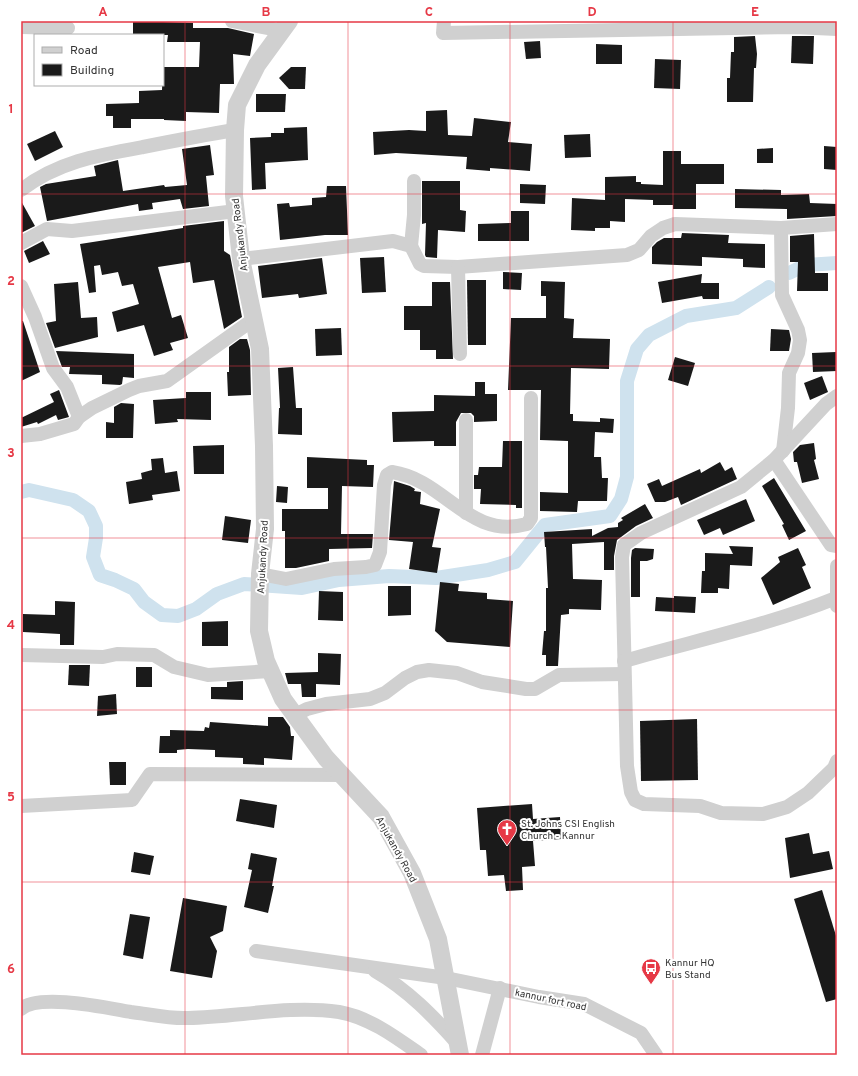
<svg xmlns="http://www.w3.org/2000/svg" width="858" height="1076" viewBox="0 0 858 1076" font-family="Overpass,sans-serif">
<style>
.lines{fill:none;stroke-linecap:round;stroke-linejoin:round}
.canal{stroke:#cfe2ee;stroke-width:14}
.building{fill:#1a1a1a}
.minor{stroke:#d0d0d0;stroke-width:14}
.tertiary{stroke:#d0d0d0;stroke-width:18}
.grid{fill:none;stroke:#e63946;stroke-width:1;stroke-opacity:0.55}
.labels{text-anchor:middle;stroke-width:4;stroke-linejoin:round;paint-order:stroke}
.street-label{font-size:10px;fill:#333;stroke:#fff}
.poi-label{font-size:10px;fill:#333;stroke:#fff;text-anchor:start}
.neatline{fill:none;stroke:#e63946;stroke-width:1.5}
.grid-label{font-size:13px;text-anchor:middle;font-weight:bold;fill:#e63946}
</style>
<rect width="100%" height="100%" fill="#fff"/>
<g class="lines">
<g class="canal">
<polyline points="789,273 806,265 837,263"/>
<polyline points="21,492 29,490 73,500 89,511 96,526 96,538 93,557 100,575 115,580 134,589 144,602 162,615 178,616 196,609 217,594 244,584 302,588 339,580 389,576 436,578 488,570 515,562 545,525 610,516 621,499 627,477 627,381 637,349 649,335 686,316 736,308 769,287"/>
</g>
</g>
<g class="building">
<polygon points="133,21 193,23 193,28 228,28 254,34 250,56 233,54 234,84 220,84 219,113 186,112 186,121 164,120 164,119 131,119 131,128 113,128 113,116 106,116 106,104 139,103 139,91 162,90 163,67 199,67 200,42 167,42 168,35 133,35"/>
<polygon points="755,36 757,54 756,68 754,68 753,102 727,102 727,78 730,78 731,52 734,52 734,37"/>
<polygon points="792,36 814,36 813,64 791,63"/>
<polygon points="540,41 541,58 526,59 524,42"/>
<polygon points="596,44 622,45 622,64 596,64"/>
<polygon points="655,59 681,60 680,89 654,88"/>
<polygon points="291,67 306,67 305,89 289,89 279,78"/>
<polygon points="256,94 286,94 285,112 256,112"/>
<polygon points="447,110 448,135 472,136 474,118 511,122 508,142 532,144 530,171 490,168 490,171 466,169 467,157 396,153 374,155 373,132 409,130 426,131 426,111"/>
<polygon points="307,127 308,160 265,163 266,189 252,190 250,138 271,137 271,133 284,133 284,128"/>
<polygon points="55,131 63,147 35,161 27,144"/>
<polygon points="590,134 591,157 565,158 564,135"/>
<polygon points="210,145 214,175 206,176 209,206 183,209 180,199 152,203 153,209 139,211 138,204 47,221 40,187 46,184 96,176 94,166 118,160 123,191 164,185 165,187 187,185 182,149"/>
<polygon points="824,146 837,147 837,170 824,169"/>
<polygon points="773,148 773,163 757,163 757,149"/>
<polygon points="663,151 681,151 681,164 724,164 724,184 696,184 696,209 673,209 673,205 653,205 653,200 625,199 625,222 610,221 610,228 595,228 595,231 571,230 572,198 605,200 605,177 636,176 636,182 641,182 641,184 663,185"/>
<polygon points="422,181 460,181 460,210 466,211 465,232 438,230 437,258 426,257 425,255 426,223 422,224"/>
<polygon points="520,184 546,185 545,204 520,203"/>
<polygon points="327,186 346,186 348,235 325,235 280,240 277,204 289,203 290,207 312,205 312,198 326,197"/>
<polygon points="735,189 781,190 781,195 809,194 810,203 837,204 837,216 787,219 787,209 735,208"/>
<polygon points="21,201 35,226 21,233"/>
<polygon points="511,211 529,211 529,241 478,241 478,224 511,223"/>
<polygon points="224,221 224,251 230,255 242,317 224,329 214,280 193,283 190,262 158,267 172,318 181,315 188,338 170,343 173,350 154,356 144,325 117,332 112,312 139,304 133,284 122,286 118,272 102,275 100,265 94,266 96,292 89,293 80,244 183,228 183,226"/>
<polygon points="682,233 729,235 728,243 765,244 765,268 743,267 743,259 702,257 702,266 652,264 652,247 657,242 664,238 681,238"/>
<polygon points="814,234 815,273 828,273 828,291 797,291 798,262 790,262 790,236"/>
<polygon points="43,241 50,254 29,263 24,251"/>
<polygon points="384,257 386,292 362,293 360,258"/>
<polygon points="322,258 327,294 299,298 298,294 262,298 258,266"/>
<polygon points="503,272 522,273 521,290 503,289"/>
<polygon points="702,274 701,283 719,283 719,299 703,299 702,296 662,303 658,282"/>
<polygon points="467,280 486,280 486,345 468,345"/>
<polygon points="541,281 565,282 564,318 574,319 573,338 610,339 609,369 571,368 570,414 573,414 573,421 600,422 600,418 614,419 613,433 595,432 594,457 601,457 602,478 608,478 607,501 578,501 577,512 540,511 540,492 568,493 568,441 540,440 541,390 508,390 511,318 546,318 546,296 541,296"/>
<polygon points="78,282 81,318 97,317 98,337 55,348 46,323 56,321 54,284"/>
<polygon points="432,282 450,282 453,359 436,359 436,350 420,350 420,330 404,330 404,306 432,306"/>
<polygon points="21,321 23,321 40,372 21,381"/>
<polygon points="341,328 342,355 316,356 315,329"/>
<polygon points="771,329 789,330 791,339 789,351 770,351"/>
<polygon points="240,339 247,339 250,350 251,395 228,396 227,372 229,372 229,347"/>
<polygon points="56,351 134,354 134,378 123,377 122,384 120,385 102,384 102,375 69,374 70,367 62,367"/>
<polygon points="836,352 837,371 813,372 812,353"/>
<polygon points="675,357 695,363 688,386 668,380"/>
<polygon points="293,367 296,408 302,408 302,435 278,434 279,408 280,408 278,368"/>
<polygon points="822,376 828,392 810,400 804,383"/>
<polygon points="475,382 485,382 485,394 497,394 497,421 474,422 474,416 471,413 461,413 456,422 456,446 434,446 434,441 393,442 392,412 434,411 434,395 475,396"/>
<polygon points="59,390 69,417 58,420 56,415 38,424 37,422 21,427 21,418 54,402 50,394"/>
<polygon points="186,392 211,392 211,420 177,419 178,422 155,424 153,400 186,398"/>
<polygon points="121,403 134,404 133,438 106,438 106,422 114,423 114,407"/>
<polygon points="503,441 522,441 522,508 516,508 516,505 480,504 481,489 474,489 474,475 478,475 479,467 502,467"/>
<polygon points="814,443 816,459 814,460 819,479 802,483 797,462 794,462 793,452 800,445"/>
<polygon points="224,445 224,474 194,474 193,446"/>
<polygon points="307,457 367,460 367,465 374,465 373,487 342,486 341,534 373,534 372,548 329,549 329,561 296,568 285,568 285,531 282,531 282,509 328,509 328,488 307,488"/>
<polygon points="163,458 165,473 177,471 180,491 152,495 153,500 129,504 126,482 142,479 141,473 152,470 151,459"/>
<polygon points="720,462 725,471 732,467 737,479 681,505 678,497 665,502 655,502 647,484 659,479 662,486 700,469 701,473"/>
<polygon points="774,478 806,531 789,540 782,525 784,524 762,486"/>
<polygon points="394,481 410,486 415,489 414,491 421,492 420,504 440,509 432,547 441,548 437,573 409,569 413,542 389,540"/>
<polygon points="277,486 288,487 287,503 276,502"/>
<polygon points="746,499 755,521 723,535 720,528 704,535 697,520"/>
<polygon points="645,504 653,518 636,526 617,540 614,556 614,570 604,570 604,542 572,544 573,579 602,580 601,610 569,609 569,614 561,615 558,666 546,666 546,655 542,655 544,631 546,631 546,588 548,588 546,547 545,547 544,532 592,529 592,536 608,528 618,527 618,523 623,520 621,518"/>
<polygon points="225,516 251,520 248,543 222,540"/>
<polygon points="729,546 753,547 752,566 730,565 729,589 718,588 718,593 701,593 702,571 705,571 705,553 733,554"/>
<polygon points="635,548 654,549 653,559 647,561 640,561 640,597 631,597 631,558 632,550"/>
<polygon points="798,548 806,565 802,567 811,588 773,605 761,578 780,562 778,557"/>
<polygon points="440,582 459,584 458,591 487,593 487,599 513,601 510,647 447,642 435,631"/>
<polygon points="388,586 411,586 411,615 388,616"/>
<polygon points="319,591 343,592 343,621 318,620"/>
<polygon points="674,596 696,597 695,613 655,611 656,597 674,598"/>
<polygon points="55,601 75,602 74,645 60,645 60,634 23,632 23,614 55,615"/>
<polygon points="228,621 228,646 202,646 202,622"/>
<polygon points="318,653 341,654 340,685 316,684 316,697 302,697 301,684 288,684 285,673 318,672"/>
<polygon points="69,665 90,665 89,686 68,685"/>
<rect x="136" y="667" width="16" height="20"/>
<polygon points="243,681 243,700 211,699 211,687 227,687 227,682"/>
<polygon points="116,694 117,714 97,716 98,696"/>
<polygon points="268,717 283,717 290,727 291,736 294,736 292,760 264,758 264,765 243,764 243,758 215,757 215,750 188,749 177,750 177,753 159,753 160,736 170,736 170,730 204,731 205,727 209,728 210,722 268,726"/>
<polygon points="697,719 698,780 641,781 640,721"/>
<polygon points="109,762 126,762 126,785 110,785"/>
<polygon points="240,799 277,805 274,828 236,821"/>
<polygon points="532,804 533,819 560,817 561,839 533,841 535,866 522,867 523,890 506,891 504,875 488,876 486,850 480,850 477,808"/>
<polygon points="809,833 813,854 829,851 833,869 790,878 785,838"/>
<polygon points="134,852 154,856 150,875 131,872"/>
<polygon points="251,853 277,858 272,886 274,886 268,913 244,907 252,870 248,869"/>
<polygon points="822,890 837,939 837,999 826,1002 794,899"/>
<polygon points="183,898 227,906 223,931 210,937 217,951 212,978 170,971"/>
<polygon points="130,914 150,917 143,959 123,955"/>
</g>
<g class="lines">
<g class="minor">
<polyline points="232,21 283,31"/>
<polyline points="444,21 443,33 794,27 837,29"/>
<polyline points="21,27 68,28"/>
<path d="M21,190C57,162 98,155 143,147C173,141 204,135 235,130"/>
<polyline points="781,228 782,295 798,330 800,340 798,353 789,373 788,408 783,451"/>
<polyline points="21,243 47,229 72,231 236,211"/>
<polyline points="411,246 414,215 414,181"/>
<polyline points="241,259 393,241 411,246 420,264 424,266 458,267 627,255 639,250 651,236 663,228 675,224 781,228 837,224"/>
<polyline points="458,267 460,354"/>
<polyline points="21,286 35,317 53,368 67,387 79,417"/>
<polyline points="837,396 826,404 774,460 741,487 641,533 624,545 622,557 627,766 631,792 635,800 644,804 700,806 721,813 763,814 787,807 808,793 834,768 837,761"/>
<polyline points="466,420 466,513"/>
<polyline points="21,436 40,434 74,424 79,417 92,408 129,390 139,386 167,381 254,319"/>
<polyline points="774,460 827,539 831,545 837,546"/>
<polyline points="837,566 837,606"/>
<path d="M260,574L286,579L334,569L366,567L375,565L380,552L384,485L387,475L392,472C446,480 468,540 527,524L531,518V398"/>
<polyline points="21,655 103,657 117,654 154,655 174,667 208,675 270,671"/>
<path d="M624,661C693,641 769,625 836,598"/>
<polyline points="295,715 307,709 326,704 370,699 385,693 405,678 417,672 429,670 457,673 482,682 526,689 535,689 559,675 624,674"/>
<polyline points="21,806 132,800 150,774 342,775"/>
<polyline points="256,951 446,978 539,997 584,1004 641,1033 656,1055"/>
<path d="M375,971C408,990 433,1016 458,1044"/>
<path d="M21,1009C39,993 107,1008 131,1012C149,1014 169,1019 188,1018C238,1017 288,1005 339,1012C369,1017 397,1038 421,1055"/>
<polyline points="482,1055 500,988"/>
</g>
<polyline class="tertiary" points="289,21 257,65 237,105 235,130 234,196 241,259 260,349 264,446 265,529 260,574 259,631 266,661 283,699 326,758 381,817 412,873 438,939 460,1055"/>
</g>
<path class="grid" d="M185,21V1055M348,21V1055M510,21V1055M673,21V1055M21,194H837M21,366H837M21,538H837M21,710H837M21,882H837"/>
<defs>
<symbol id="church-pin" viewBox="-11 -11 22 30"><path d="M0 17L-7.5 6A9.5 9.5 0 1 1 7.5 6Z" fill="#e63946" stroke="#fff"/><path d="M-1.2-6h2.4v3.5h3.3v2.4h-3.3V6h-2.4V-.1h-3.3v-2.4h3.3Z" fill="#fff"/></symbol>
<symbol id="bus-pin" viewBox="-11 -11 22 30"><path d="M0 17L-7.5 6A9.5 9.5 0 1 1 7.5 6Z" fill="#e63946" stroke="#fff"/><path d="M-5-6H5V4H4V6H2V4H-2V6H-4V4H-5ZM-3.5-4V0h7V-4ZM-3.5 1.2v1.5H-2V1.2ZM2 1.2v1.5H3.5V1.2Z" fill="#fff"/></symbol>
</defs>
<g fill-rule="evenodd">
<use href="#church-pin" x="496" y="818" width="22" height="30"/>
<use href="#bus-pin" x="640" y="957" width="22" height="30"/>
</g>
<g class="labels">
<g class="street-label">
<text transform="translate(239 235) rotate(-97)" y="4">Anjukandy Road</text>
<text transform="translate(262 557) rotate(-87)" y="4">Anjukandy Road</text>
<text transform="translate(397 849) rotate(61)" y="4">Anjukandy Road</text>
<text transform="translate(551 999) rotate(12)" y="4">kannur fort road</text>
</g>
<g class="poi-label">
<text x="521" y="827">St. Johns CSI English<tspan x="521" dy="12">Church - Kannur</tspan></text>
<text x="665" y="966">Kannur HQ<tspan x="665" dy="12">Bus Stand</tspan></text>
</g>
</g>
<rect width="858" height="1076" fill="none" stroke="#ffffff" stroke-width="44"/>
<rect x="34" y="34" width="130" height="52" fill="#ffffff" stroke="#adadad"/>
<rect x="42" y="47" width="20" height="6" fill="#d0d0d0" stroke="#adadad"/>
<text x="70" y="54" font-size="12" fill="#333333">Road</text>
<rect x="42" y="64" width="20" height="12" fill="#1a1a1a" stroke="#adadad"/>
<text x="70" y="74" font-size="12" fill="#333333">Building</text>
<rect x="22" y="22" width="814" height="1032" class="neatline"/>
<g class="grid-label">
<text x="103" y="16">A</text>
<text x="266" y="16">B</text>
<text x="429" y="16">C</text>
<text x="592" y="16">D</text>
<text x="755" y="16">E</text>
<text x="11" y="113">1</text>
<text x="11" y="285">2</text>
<text x="11" y="457">3</text>
<text x="11" y="629">4</text>
<text x="11" y="801">5</text>
<text x="11" y="973">6</text>
</g>
</svg>
